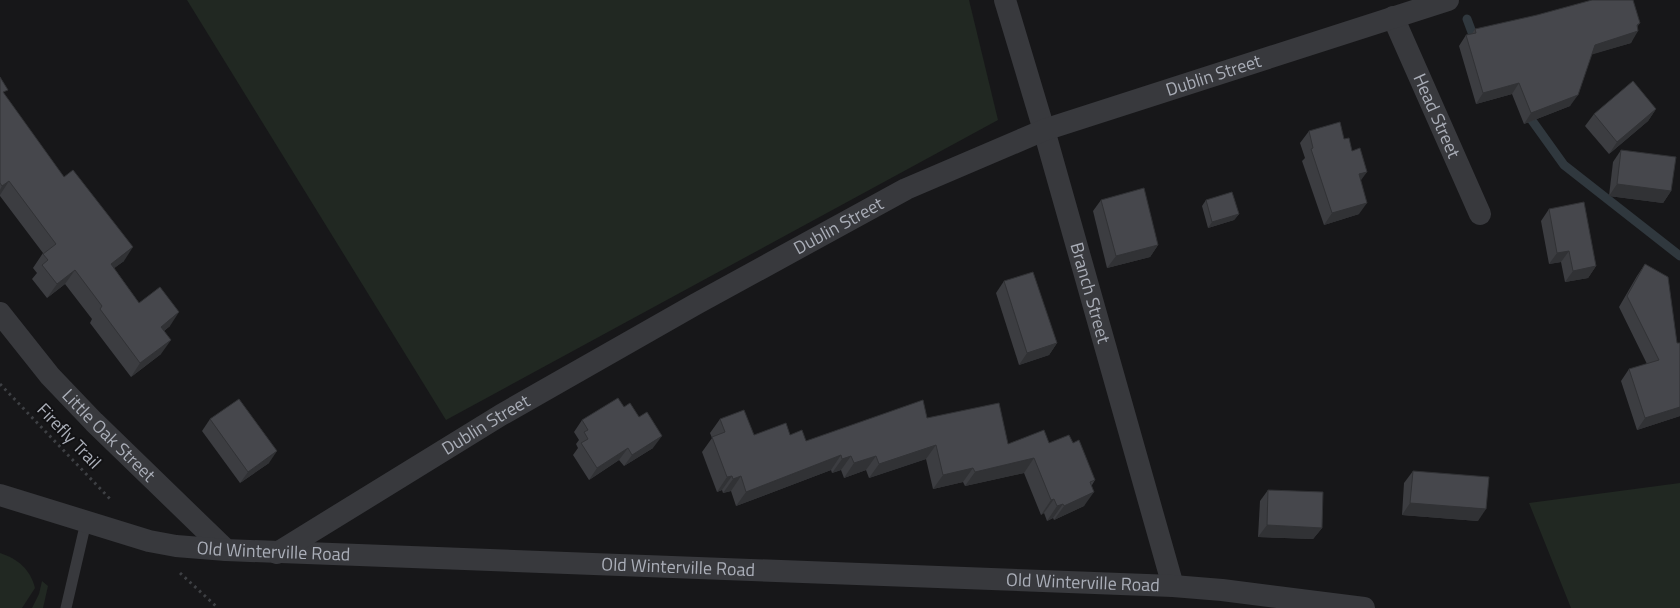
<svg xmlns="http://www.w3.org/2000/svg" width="1680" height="608" viewBox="0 0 1680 608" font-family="'Titillium Web',sans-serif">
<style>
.green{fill:#212822}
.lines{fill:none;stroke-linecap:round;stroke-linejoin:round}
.stream{stroke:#30383e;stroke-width:9}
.path{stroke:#3e4044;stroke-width:3;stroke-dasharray:2.5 4;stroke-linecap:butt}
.lane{stroke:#38393d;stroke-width:11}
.street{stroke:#38393d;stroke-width:22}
.wall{fill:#3c3d41}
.shaded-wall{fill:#313235}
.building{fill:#46474c;stroke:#313235}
.labels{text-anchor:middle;stroke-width:4;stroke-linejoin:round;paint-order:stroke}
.street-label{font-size:18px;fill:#aaaeb8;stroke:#121214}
</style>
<rect width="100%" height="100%" fill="#171719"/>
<g class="green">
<polygon points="187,0 969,0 998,120 446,420"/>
<polygon points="1680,483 1680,608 1571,608 1529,503"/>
<path d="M0,553C18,559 30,569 35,588L22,608H0Z"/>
<polygon points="42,581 48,586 43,608 32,608 39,594"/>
</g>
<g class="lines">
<g class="stream">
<polyline points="1467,19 1476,43"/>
<polyline points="1526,112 1564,165 1680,256"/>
</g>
<g class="path">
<polyline points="0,384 112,501"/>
<polyline points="180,573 218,608"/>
</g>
<polyline class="lane" points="66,608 86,522"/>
<g class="street">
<path id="s1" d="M1005,0L1044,130L1173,586"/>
<path id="s2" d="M1393,17L1480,214"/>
<path id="s3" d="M0,313L50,376L94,422L226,550"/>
<path id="s4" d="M0,495L149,541L176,546L226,550L1173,586L1222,590L1364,608"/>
<path id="s5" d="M277,553L501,415L696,304L906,189L1044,130L1448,0"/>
</g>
</g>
<g class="wall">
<polygon points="1637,27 1631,43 1592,54 1570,106 1524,124 1512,94 1476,104 1459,46 1466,35 1472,34 1475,29"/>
<polygon points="0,77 4,94 124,261 114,268 139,303 170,326 164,331 161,354 131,377 90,323 92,319 65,284 47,298 32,279 37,273 33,268 43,253 0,196"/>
<polygon points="1656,109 1648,121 1609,154 1585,126 1594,114"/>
<polygon points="1309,131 1344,139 1361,180 1359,214 1324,225 1302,161 1305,158 1300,143"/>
<polygon points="1621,150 1671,191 1663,203 1609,196 1613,162"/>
<polygon points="1101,200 1158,245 1150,257 1107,268 1093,211"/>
<polygon points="1206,200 1239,214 1234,220 1208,228 1202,206"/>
<polygon points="1549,209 1596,266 1588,278 1565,282 1561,262 1549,264 1541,221"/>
<polygon points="1645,264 1677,343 1680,343 1680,416 1637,430 1621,381 1629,369 1647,364 1619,307 1637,276"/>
<polygon points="1004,281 1057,343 1049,355 1019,365 996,293"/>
<polygon points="927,418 1008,444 1073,443 1095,480 1092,485 1084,506 1054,520 1053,518 1047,521 1044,513 1041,515 1024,473 965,486 963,482 933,489 926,459 869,478 866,470 844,478 841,470 832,473 831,470 736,506 731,491 723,493 722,490 717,492 702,452 712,438 710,433 720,419 754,435 790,435 806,441"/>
<polygon points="210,419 269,463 240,483 202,431"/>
<polygon points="582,420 653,448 624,466 619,460 589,480 573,455 578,448 576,444 579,440 574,432"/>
<polygon points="1413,471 1478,521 1402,515 1404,483"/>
<polygon points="1268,490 1322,528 1313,539 1258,537 1260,501"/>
</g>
<g class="shaded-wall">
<polygon points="1640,23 1633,33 1638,31 1631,43 1587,56 1595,45"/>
<polygon points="1519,83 1512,94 1476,104 1483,93"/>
<polygon points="1578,95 1570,106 1524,124 1531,113"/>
<polygon points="1656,109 1648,121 1609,154 1617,142"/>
<polygon points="1367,172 1359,183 1359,174"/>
<polygon points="9,181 0,195 0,190 2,186"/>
<polygon points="1617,184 1671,191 1663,203 1609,196"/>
<polygon points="1367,203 1359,214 1324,225 1332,213"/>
<polygon points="1239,214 1234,220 1208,228 1212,222"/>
<polygon points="1158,245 1150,257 1107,268 1116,256"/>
<polygon points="133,247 124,261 101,278 111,264"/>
<polygon points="1569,251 1561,262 1549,264 1557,253"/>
<polygon points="1596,266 1588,278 1565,282 1573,271"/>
<polygon points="75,270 65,284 47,298 57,284"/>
<polygon points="179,312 170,326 151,341 161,327"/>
<polygon points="171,340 161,354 131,377 140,363"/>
<polygon points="1057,343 1049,355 1019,365 1027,353"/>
<polygon points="1680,407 1680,416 1637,430 1645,418"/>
<polygon points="662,436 653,448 624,466 632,455"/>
<polygon points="936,445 926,459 869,478 879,464"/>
<polygon points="628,448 619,460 589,480 597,468"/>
<polygon points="277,451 269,463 240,483 248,472"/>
<polygon points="841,455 831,470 736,506 746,492"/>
<polygon points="851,456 841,470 832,473 842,459"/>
<polygon points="876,456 866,470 844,478 854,463"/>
<polygon points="1034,458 1024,473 965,486 975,472"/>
<polygon points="973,468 963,482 933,489 943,475"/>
<polygon points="732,476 722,490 717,492 727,477"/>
<polygon points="741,476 731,491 723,493 733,479"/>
<polygon points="1094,492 1084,506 1054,520 1064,506"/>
<polygon points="1054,499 1044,513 1041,515 1051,500"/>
<polygon points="1410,503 1486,509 1478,521 1402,515"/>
<polygon points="1063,504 1053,518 1047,521 1057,506"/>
<polygon points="1267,525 1322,528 1313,539 1258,537"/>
</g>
<g class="building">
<polygon points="1592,0 1633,0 1640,23 1637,25 1638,31 1595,45 1578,95 1531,113 1519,83 1483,93 1466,35 1476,33 1475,29 1537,15"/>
<polygon points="0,77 8,90 3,92 64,177 73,170 133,247 111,264 139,303 160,287 179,312 161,327 171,340 140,363 100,309 102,306 75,270 57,284 42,265 48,260 43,254 56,244 9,181 2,186 0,183"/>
<polygon points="1633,81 1656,109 1617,142 1594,114"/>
<polygon points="1340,122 1344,139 1349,138 1352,151 1360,148 1367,172 1359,174 1367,203 1332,213 1311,149 1313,148 1309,131"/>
<polygon points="1621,150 1676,157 1671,191 1617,184"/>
<polygon points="1144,188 1158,245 1116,256 1101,200"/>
<polygon points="1232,192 1239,214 1212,222 1206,200"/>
<polygon points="1584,202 1596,266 1573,271 1569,251 1557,253 1549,209"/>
<polygon points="1645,264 1668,277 1677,343 1680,343 1680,407 1645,418 1629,369 1659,360 1627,296"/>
<polygon points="1033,272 1057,343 1027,353 1004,281"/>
<polygon points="618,398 624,407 630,403 639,417 647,412 662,436 632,455 628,448 597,468 581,443 588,439 584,432 588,430 582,420"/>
<polygon points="239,399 277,451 248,472 210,419"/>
<polygon points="923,400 927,418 999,403 1008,444 1044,430 1049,443 1069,435 1073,443 1079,440 1095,480 1090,482 1094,492 1064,506 1063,504 1057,506 1054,499 1051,500 1034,458 975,472 973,468 943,475 936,445 879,464 876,456 854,463 851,456 842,459 841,455 746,492 741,476 733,479 732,476 727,477 712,437 725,432 720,419 744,410 754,435 786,423 790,435 802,430 806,441"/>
<polygon points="1413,471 1489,477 1486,509 1410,503"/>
<polygon points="1268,490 1323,492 1322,528 1267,525"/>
</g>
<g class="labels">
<g class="street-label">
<text dy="6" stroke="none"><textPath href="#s5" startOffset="1055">Dublin Street</textPath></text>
<text dy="6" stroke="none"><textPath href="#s2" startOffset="108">Head Street</textPath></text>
<text dy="6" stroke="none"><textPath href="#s5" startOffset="650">Dublin Street</textPath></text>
<text dy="6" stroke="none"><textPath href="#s1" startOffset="305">Branch Street</textPath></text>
<text dy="6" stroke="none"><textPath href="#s5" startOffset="245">Dublin Street</textPath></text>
<text dy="6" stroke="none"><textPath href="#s3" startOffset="164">Little Oak Street</textPath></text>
<text transform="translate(69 436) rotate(46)" y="6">Firefly Trail</text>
<text dy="6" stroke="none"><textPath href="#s4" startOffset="281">Old Winterville Road</textPath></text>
<text dy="6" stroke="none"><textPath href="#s4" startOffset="686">Old Winterville Road</textPath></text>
<text dy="6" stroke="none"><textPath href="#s4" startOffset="1091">Old Winterville Road</textPath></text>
</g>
</g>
</svg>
